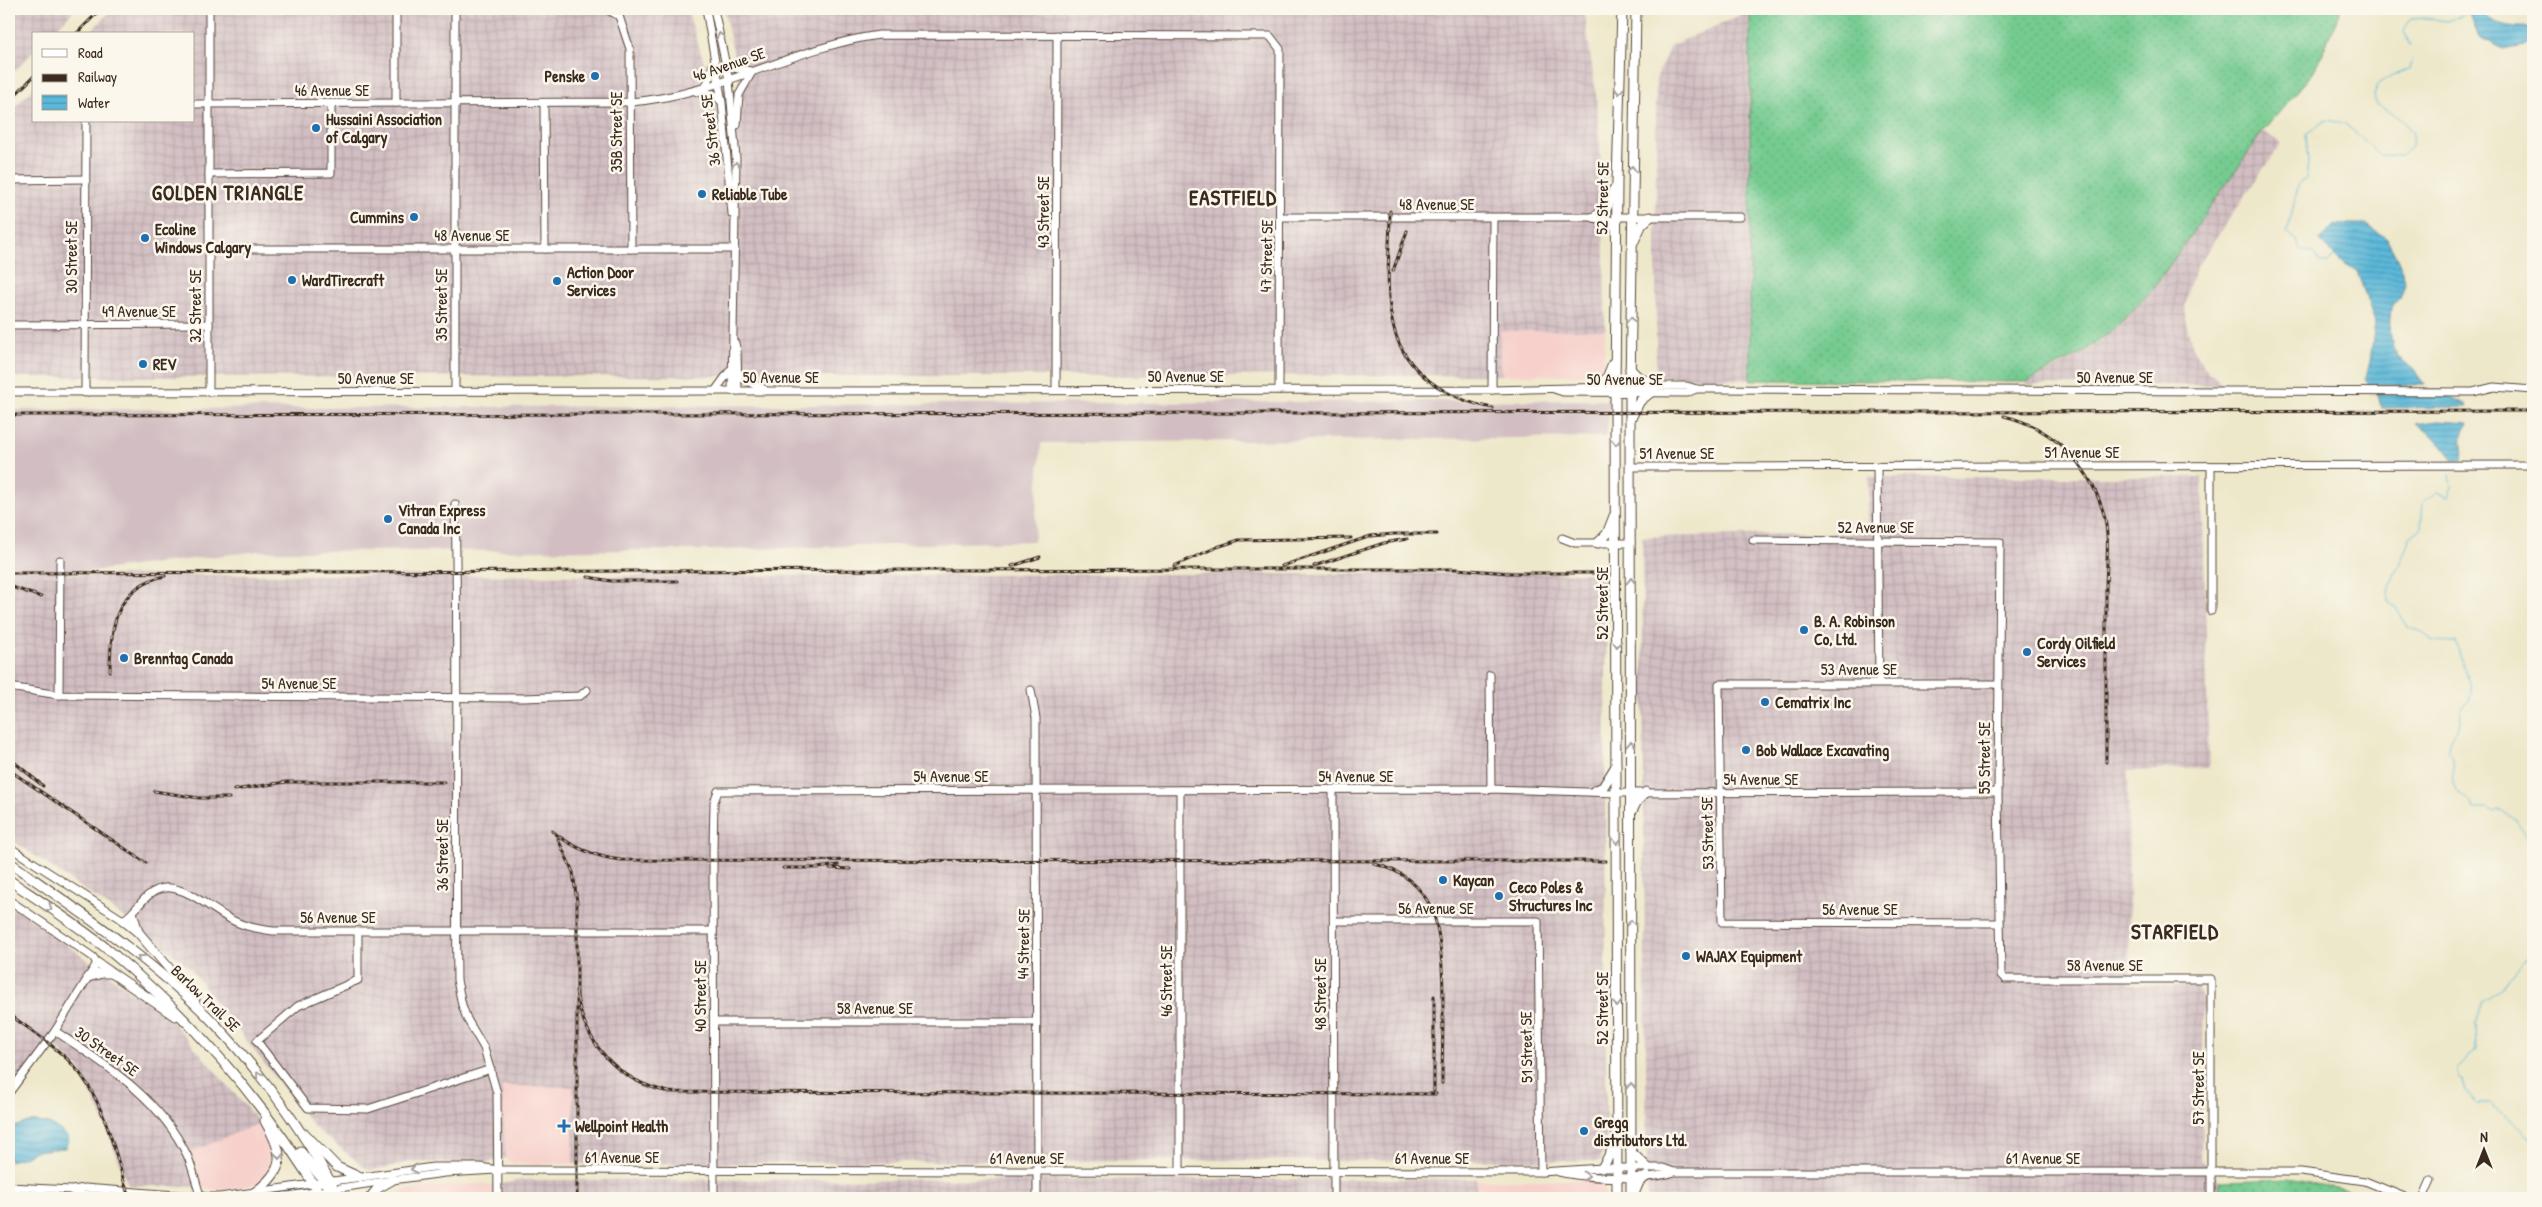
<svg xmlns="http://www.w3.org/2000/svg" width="2542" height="1207" viewBox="0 0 2542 1207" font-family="'Patrick Hand',sans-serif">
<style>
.built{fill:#f7d0cb}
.industrial{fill:url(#industrial-grid)}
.railway{fill:#d2bec2}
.grass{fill:url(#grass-dots);stroke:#587a57}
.water{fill:url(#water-rules);stroke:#4b717c}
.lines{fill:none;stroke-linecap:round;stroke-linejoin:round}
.stream{stroke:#5bb8d9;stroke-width:1}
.minor-casing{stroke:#564638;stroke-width:9}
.major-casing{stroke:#564638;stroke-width:11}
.minor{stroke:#fff;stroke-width:7}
.major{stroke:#fff;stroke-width:9}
.rail-casing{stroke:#3b2a1e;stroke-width:3}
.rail{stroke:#fbf7ec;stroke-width:1;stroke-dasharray:4;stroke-linecap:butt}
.oneway{stroke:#a79f9a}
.poi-dot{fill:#1f6fb2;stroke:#fbf7ec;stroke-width:2}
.labels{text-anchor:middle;stroke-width:5;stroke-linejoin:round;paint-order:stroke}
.street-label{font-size:16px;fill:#3b2a1e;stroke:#fbf7ec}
.poi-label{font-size:16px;font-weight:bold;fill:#3b2a1e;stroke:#fbf7ec;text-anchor:start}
.district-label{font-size:21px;font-weight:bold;letter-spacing:1px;fill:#3b2a1e;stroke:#fbf7ec}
</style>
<defs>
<pattern id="industrial-grid" width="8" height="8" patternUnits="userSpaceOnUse" patternTransform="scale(1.25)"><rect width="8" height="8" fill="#d2bec2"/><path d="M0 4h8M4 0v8" fill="none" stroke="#b5a3a6"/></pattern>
<pattern id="grass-dots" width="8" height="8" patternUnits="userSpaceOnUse" patternTransform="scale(1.25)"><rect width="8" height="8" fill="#74cb90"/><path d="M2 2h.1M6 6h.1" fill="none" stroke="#65ae7c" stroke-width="1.8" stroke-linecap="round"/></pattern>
<pattern id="water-rules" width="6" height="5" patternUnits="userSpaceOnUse" patternTransform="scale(1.25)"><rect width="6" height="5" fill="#5bb8d9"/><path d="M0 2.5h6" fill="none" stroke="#4c96af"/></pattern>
</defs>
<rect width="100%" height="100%" fill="#fbf7ec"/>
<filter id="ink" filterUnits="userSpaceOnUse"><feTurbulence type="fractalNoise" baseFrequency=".02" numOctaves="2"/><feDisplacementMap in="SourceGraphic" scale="10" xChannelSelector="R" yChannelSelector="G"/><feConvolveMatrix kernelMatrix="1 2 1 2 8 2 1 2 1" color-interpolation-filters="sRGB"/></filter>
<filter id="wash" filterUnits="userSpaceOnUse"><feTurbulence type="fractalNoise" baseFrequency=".0096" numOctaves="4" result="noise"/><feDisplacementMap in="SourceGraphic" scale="20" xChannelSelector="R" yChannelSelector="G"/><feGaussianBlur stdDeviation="1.12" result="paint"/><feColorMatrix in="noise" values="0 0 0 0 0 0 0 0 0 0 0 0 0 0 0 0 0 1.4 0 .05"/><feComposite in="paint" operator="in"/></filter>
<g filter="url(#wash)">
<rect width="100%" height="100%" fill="#eee8cb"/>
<g class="built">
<polygon points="1605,330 1603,370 1599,375 1503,375 1500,365 1500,331"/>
<polygon points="501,1086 573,1087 573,1164 514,1164 505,1158"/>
<polygon points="260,1123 273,1148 271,1172 257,1184 220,1191 203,1187 191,1152"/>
<rect x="1476" y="1180" width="129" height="18"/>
<polygon points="483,1183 493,1185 493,1198 392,1198 406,1190"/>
</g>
<g class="industrial">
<polygon points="9,9 75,9 51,34 34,34 34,51 9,77"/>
<polygon points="113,9 687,9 706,68 745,109 724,9 1584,9 1597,102 1603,194 1605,330 1500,331 1500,365 1503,375 9,377 9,113 34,88 34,121 194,121 194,34 88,34"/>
<polygon points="1750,11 1750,380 1656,376 1656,79 1670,46"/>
<polygon points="2263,131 2281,143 2196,268 2190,283 2185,306 2185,319 2192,345 2204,367 2223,385 2027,385 2027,382 2067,363 2099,342 2144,299"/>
<polygon points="1869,477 2202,477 2209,768 2128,771 2130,985 2195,987 2204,1000 2201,1160 2220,1181 2221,1198 1647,1198 1642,537 1868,533"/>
<polygon points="1607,573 1605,765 1606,1140 1600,1161 1171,1160 573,1164 573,1087 502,1086 505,1158 485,1163 410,1162 369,1171 314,1127 187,965 122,916 9,838 9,575 713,576"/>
<polygon points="9,903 170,1019 260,1123 191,1152 203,1187 128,1185 102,1117 79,1068 52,1044 9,1098"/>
<polygon points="1476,1179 1476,1198 493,1198 493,1185 523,1180"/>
</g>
<polygon class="railway" points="1611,400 1606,437 1041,443 1034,541 717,550 258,551 67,574 9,575 9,410"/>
<g class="grass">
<polygon points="1795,9 2340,9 2339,15 2313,73 2263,131 2153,289 2114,329 2079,355 2027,382 1750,380 1750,11 1795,14"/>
<polygon points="2289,1179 2352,1191 2370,1198 2221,1198 2220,1181"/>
</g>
<g class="water">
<path d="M2468,9H2480C2490,26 2515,28 2533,27V50L2530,44L2504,49L2479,37Z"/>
<polygon points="2342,224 2366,224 2386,238 2392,249 2403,271 2405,283 2400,299 2392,307 2390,331 2393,348 2398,357 2413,369 2425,385 2369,384 2365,380 2370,362 2375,322 2357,271 2344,265 2319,240 2333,226"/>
<polygon points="2375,391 2438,391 2466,404 2468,407 2382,408"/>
<path d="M2438,421L2469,423C2456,436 2465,446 2462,460L2452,459L2438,440L2416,424Z"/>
<path d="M28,1122C46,1121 57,1125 69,1139L65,1148L35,1151L25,1157L9,1161V1129Z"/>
</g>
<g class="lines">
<g class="stream">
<polyline points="2410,46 2404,30 2411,19 2426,18 2447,21 2470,12"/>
<polyline points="2334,256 2328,263 2320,263 2314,254 2301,249 2297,241 2287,233 2299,183 2306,179 2308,163 2306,134 2326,120 2344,123 2381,155 2400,156 2411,147 2413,134 2403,120 2376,104 2374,95 2380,82 2409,69 2412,59"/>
<path d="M2450,475L2452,487L2448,496L2437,492L2423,502L2421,528L2409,537C2406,559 2386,579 2389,603L2396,608L2408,627L2422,632L2433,641L2455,642C2460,655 2475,689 2468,700C2467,703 2464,704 2462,706C2460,710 2461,716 2460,721C2454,735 2448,736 2448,753L2451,754C2456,781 2445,786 2471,801L2474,809H2486L2493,812L2499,810C2519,819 2517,822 2528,839L2533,840"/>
<polyline points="2533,955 2523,960 2501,989 2482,1001 2475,1023 2476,1049 2456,1071 2459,1079 2463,1081 2466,1091 2477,1104 2492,1104 2533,1140"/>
</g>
</g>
</g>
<g filter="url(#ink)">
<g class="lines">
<defs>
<g id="minor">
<polyline points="396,9 396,103"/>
<polyline points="606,9 619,16 630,49 631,249"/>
<polyline points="706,9 722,102 732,214"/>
<polyline points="714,9 729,80 736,158 732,391"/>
<polyline points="726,63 733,68 751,71"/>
<polyline points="704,88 710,78 713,64"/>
<polyline points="697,92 713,94 721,101"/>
<polyline points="544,103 545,249"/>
<path d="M194,104L630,102C717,96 793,47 879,35L1270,36L1280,49L1279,390"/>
<polyline points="737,125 739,95 752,72"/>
<polyline points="209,174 331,173 331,104"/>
<polyline points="9,180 85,179"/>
<polyline points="1281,217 1594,217"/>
<polyline points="1616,217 1740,217"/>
<polyline points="209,249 735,249"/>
<polyline points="9,325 209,324"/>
<polyline points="735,343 737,351 738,391"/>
<polyline points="738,372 745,380 764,389"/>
<polyline points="1554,389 1563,392 1687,393 1696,389"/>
<polyline points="1056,390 1057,35"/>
<polyline points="1492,390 1493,218"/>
<polyline points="455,391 455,9"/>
<polyline points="715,391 731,369"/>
<polyline points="9,392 1492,390 1655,386 1687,386 1697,389 2473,392 2494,387 2533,390"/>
<polyline points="209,392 209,9"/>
<polyline points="85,393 86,121"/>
<polyline points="1877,466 1879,683"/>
<polyline points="2211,466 2211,611"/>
<polyline points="1631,467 2533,465"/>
<path d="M455,504C459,663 455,821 457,980L462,1005L467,1019L484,1048L497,1093L498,1198"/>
<polyline points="1562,538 1575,543 1631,543"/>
<polyline points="1753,540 2000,542 1998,792 2001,975 2005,979 2211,979 2211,1198"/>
<polyline points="1490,675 1491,789"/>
<polyline points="1998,684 1719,684 1722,922 1999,923"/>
<polyline points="9,687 59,695 523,698 580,696 587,690"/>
<polyline points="1031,690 1036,718 1037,1198"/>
<polyline points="59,695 60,560"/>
<polyline points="1180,790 1180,1171"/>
<polyline points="1333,790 1334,1198"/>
<path d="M9,847L123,920C137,912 142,896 157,890C179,879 213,911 232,920C245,927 259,929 273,931H713"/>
<polyline points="9,900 93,957 97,963 55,1031 9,1093"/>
<polyline points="1334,921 1538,921 1541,1172"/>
<polyline points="358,931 358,980 298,1006 257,1041 308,1108 368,1109 491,1069"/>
<polyline points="714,1022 1036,1022"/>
<path d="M55,1031C106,1065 159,1097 187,1155C193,1168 196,1184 201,1198"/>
<path d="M1559,1172C1585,1178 1650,1181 1674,1172"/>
<polyline points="9,1187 72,1190 85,1188 201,1197 220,1197 433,1167 480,1167 492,1169"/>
<polyline points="72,1191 83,1195 115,1198"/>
<polyline points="275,1198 392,1180 445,1173 497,1170 1541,1172 1602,1168 1663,1168 1674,1172 2301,1172 2365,1181 2407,1198"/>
<polyline points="714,1198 713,849 714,802 718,791 1491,789 1617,793 1998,792"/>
<polyline points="2423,1198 2431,1180"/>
</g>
<g id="major">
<polyline points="1594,217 1606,210 1614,189"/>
<polyline points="1594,217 1608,220 1616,227"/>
<polyline points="1634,241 1642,224 1650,217"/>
<polyline points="1630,369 1637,376 1655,386"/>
<polyline points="1598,387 1607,378 1613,363"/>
<polyline points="1632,416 1640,401 1650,393"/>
<polyline points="1598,543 1607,534 1614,516"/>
<polyline points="1594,791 1603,787 1616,766"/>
<polyline points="1632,811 1637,801 1646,792"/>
<path d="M9,862C79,911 158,964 217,1026C265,1077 307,1136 339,1198"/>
<path d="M9,880C43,903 79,926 111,952C195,1022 266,1105 322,1198"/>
<polyline points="133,915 138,932"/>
<polyline points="123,920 138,932 195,999"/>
<polyline points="97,963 175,1016"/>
<polyline points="88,977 102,973 111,973"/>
<polyline points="305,1134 337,1167 359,1177"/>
<polyline points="301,1152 330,1189"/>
<polyline points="1631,1152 1648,1168"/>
<polyline points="1602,1168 1615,1145"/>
<path d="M254,1193C287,1169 284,1154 265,1121"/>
<polyline points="1633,1196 1639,1182 1647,1176"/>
<polyline points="285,1197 294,1198"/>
<polyline points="370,1198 378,1188 392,1180"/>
<polyline points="1617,1198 1615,393 1617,182 1622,9"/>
<polyline points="1631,1198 1630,386 1636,9"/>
</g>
</defs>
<use href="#minor" class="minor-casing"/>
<use href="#major" class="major-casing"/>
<use href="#minor" class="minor"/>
<use href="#major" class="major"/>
<defs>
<g id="rail">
<polyline points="76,34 101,9"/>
<polyline points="9,101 34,76"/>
<path d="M1390,211C1390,249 1384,292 1394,329C1406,374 1449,400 1493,408"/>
<polyline points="1393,271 1407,231"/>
<polyline points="9,415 2533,411"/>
<path d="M2004,416C2051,427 2087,462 2102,508C2111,533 2106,565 2106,591C2106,648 2106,705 2106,762"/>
<polyline points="1012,566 1040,557"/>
<polyline points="1174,566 1217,547 1239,540 1351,538"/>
<polyline points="1282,566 1371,536 1394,534 1437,534"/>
<polyline points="1314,566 1384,543 1407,539"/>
<polyline points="9,573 1228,569 1456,569 1508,573 1602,573"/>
<polyline points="588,577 611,581 677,581"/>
<polyline points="9,586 41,597"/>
<path d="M110,671C110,628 115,586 165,576"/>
<polyline points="14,762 43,786"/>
<polyline points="9,770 146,863"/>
<polyline points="234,790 286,782 444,782"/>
<polyline points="154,791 199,798 229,798"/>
<path d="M552,831C573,848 595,857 621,860L1606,861"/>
<polyline points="558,839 573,872 577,902 577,1198"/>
<path d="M1374,864C1400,869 1422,886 1432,910C1448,950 1442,1038 1442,1083"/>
<polyline points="783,868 818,868 838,865"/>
<polyline points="830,868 850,869"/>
<path d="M576,991C584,1043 616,1081 669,1092L1436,1094"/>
<path d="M9,1014C30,1030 54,1045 72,1064C105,1099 115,1154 129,1198"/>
<polyline points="1434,1091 1434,996"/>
</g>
</defs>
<use href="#rail" class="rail-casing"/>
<use href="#rail" class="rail"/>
</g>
<defs><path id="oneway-chevron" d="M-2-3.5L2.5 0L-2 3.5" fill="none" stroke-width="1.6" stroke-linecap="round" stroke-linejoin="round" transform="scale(1.25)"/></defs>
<g class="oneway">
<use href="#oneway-chevron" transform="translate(720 36) rotate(-102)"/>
<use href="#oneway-chevron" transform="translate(1619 91) rotate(92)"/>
<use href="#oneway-chevron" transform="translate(736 165) rotate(-90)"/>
<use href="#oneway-chevron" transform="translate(1632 169) rotate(-89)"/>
<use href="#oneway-chevron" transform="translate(1631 320) rotate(-90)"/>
<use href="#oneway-chevron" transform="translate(1616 442) rotate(90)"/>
<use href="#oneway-chevron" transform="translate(1631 581) rotate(-90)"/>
<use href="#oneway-chevron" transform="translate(1617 644) rotate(90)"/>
<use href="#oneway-chevron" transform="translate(1631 744) rotate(-90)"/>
<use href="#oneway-chevron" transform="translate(1617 841) rotate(90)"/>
<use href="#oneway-chevron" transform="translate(49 908) rotate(35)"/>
<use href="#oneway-chevron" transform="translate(1631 923) rotate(-90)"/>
<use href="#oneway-chevron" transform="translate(140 958) rotate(-142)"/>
<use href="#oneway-chevron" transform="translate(1617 1004) rotate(90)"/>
<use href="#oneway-chevron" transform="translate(259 1075) rotate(-127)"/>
<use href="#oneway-chevron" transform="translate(1631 1086) rotate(-90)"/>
<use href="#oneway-chevron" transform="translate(279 1156) rotate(91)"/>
<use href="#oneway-chevron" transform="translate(414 1169) rotate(174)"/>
<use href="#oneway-chevron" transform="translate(1586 1176) rotate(1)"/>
</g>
</g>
<g class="poi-dot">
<circle cx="595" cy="76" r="5"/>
<circle cx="316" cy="128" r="5"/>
<circle cx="702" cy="194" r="5"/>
<circle cx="414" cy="217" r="5"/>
<circle cx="145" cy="238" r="5"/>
<circle cx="292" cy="280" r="5"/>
<circle cx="557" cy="281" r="5"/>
<circle cx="143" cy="364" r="5"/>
<circle cx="388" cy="519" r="5"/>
<circle cx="1804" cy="630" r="5"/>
<circle cx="2027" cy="652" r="5"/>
<circle cx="124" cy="658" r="5"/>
<circle cx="1765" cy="702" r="5"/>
<circle cx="1746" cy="750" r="5"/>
<circle cx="1443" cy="880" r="5"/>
<circle cx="1499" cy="896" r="5"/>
<circle cx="1686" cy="956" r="5"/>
<path d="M561.5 1118.5h5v5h5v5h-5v5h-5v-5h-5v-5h5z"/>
<circle cx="1584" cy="1131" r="5"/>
</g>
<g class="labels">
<g class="street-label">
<text transform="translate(729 64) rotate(-19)" y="6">46 Avenue SE</text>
<text x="332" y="96">46 Avenue SE</text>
<text transform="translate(710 130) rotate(-97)" y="6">36 Street SE</text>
<text transform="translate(616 132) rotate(-90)" y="6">35B Street SE</text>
<text transform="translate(1602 198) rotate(-89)" y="6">52 Street SE</text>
<text x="1437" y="210">48 Avenue SE</text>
<text transform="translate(1043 212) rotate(-90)" y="6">43 Street SE</text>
<text x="472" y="241">48 Avenue SE</text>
<text transform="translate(1266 256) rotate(-89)" y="6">47 Street SE</text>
<text transform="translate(71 257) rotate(-90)" y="6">30 Street SE</text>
<text transform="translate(441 305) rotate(-90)" y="6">35 Street SE</text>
<text transform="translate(195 306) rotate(-90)" y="6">32 Street SE</text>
<text x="139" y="317">49 Avenue SE</text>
<text x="1186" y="382">50 Avenue SE</text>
<text x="781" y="383">50 Avenue SE</text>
<text x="2115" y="383">50 Avenue SE</text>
<text x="376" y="384">50 Avenue SE</text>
<text x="1625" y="385">50 Avenue SE</text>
<text x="2082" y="458">51 Avenue SE</text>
<text x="1677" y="459">51 Avenue SE</text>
<text x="1876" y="533">52 Avenue SE</text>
<text transform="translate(1602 603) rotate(-90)" y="6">52 Street SE</text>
<text x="1859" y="675">53 Avenue SE</text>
<text x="299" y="689">54 Avenue SE</text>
<text transform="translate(1984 758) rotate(-90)" y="6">55 Street SE</text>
<text x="951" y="782">54 Avenue SE</text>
<text x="1356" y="782">54 Avenue SE</text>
<text x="1761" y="785">54 Avenue SE</text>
<text transform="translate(1707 833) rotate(-91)" y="6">53 Street SE</text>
<text transform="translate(442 855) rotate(-90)" y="6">36 Street SE</text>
<text x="1436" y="914">56 Avenue SE</text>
<text x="1860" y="915">56 Avenue SE</text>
<text x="338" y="923">56 Avenue SE</text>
<text transform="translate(1023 944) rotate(-89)" y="6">44 Street SE</text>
<text x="2105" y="971">58 Avenue SE</text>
<text transform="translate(1166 981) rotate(-90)" y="6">46 Street SE</text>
<text transform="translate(1320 994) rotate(-90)" y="6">48 Street SE</text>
<text transform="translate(700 996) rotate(-90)" y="6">40 Street SE</text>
<text transform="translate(206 998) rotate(44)" y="6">Barlow Trail SE</text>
<text x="875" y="1014">58 Avenue SE</text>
<text transform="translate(1602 1008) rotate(-90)" y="6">52 Street SE</text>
<text transform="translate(1526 1047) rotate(-91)" y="6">51 Street SE</text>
<text transform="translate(107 1051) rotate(35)" y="6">30 Street SE</text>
<text transform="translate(2198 1088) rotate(-90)" y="6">57 Street SE</text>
<text x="622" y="1163">61 Avenue SE</text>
<text x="1027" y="1164">61 Avenue SE</text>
<text x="1432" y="1164">61 Avenue SE</text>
<text x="2043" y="1164">61 Avenue SE</text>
</g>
<g class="poi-label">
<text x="585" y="82" text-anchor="end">Penske</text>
<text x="326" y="125">Hussaini Association<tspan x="326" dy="18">of Calgary</tspan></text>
<text x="712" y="200">Reliable Tube</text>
<text x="404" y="223" text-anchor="end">Cummins</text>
<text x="155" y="235">Ecoline<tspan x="155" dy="18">Windows Calgary</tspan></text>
<text x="567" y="278">Action Door<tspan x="567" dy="18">Services</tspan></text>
<text x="302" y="286">WardTirecraft</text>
<text x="153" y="370">REV</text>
<text x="398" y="516">Vitran Express<tspan x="398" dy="18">Canada Inc</tspan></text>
<text x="1814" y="627">B. A. Robinson<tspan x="1814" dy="18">Co, Ltd.</tspan></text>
<text x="2037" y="649">Cordy Oilfield<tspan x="2037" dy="18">Services</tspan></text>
<text x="134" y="664">Brenntag Canada</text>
<text x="1775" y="708">Cematrix Inc</text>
<text x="1756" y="756">Bob Wallace Excavating</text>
<text x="1453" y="886">Kaycan</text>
<text x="1509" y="893">Ceco Poles &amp;<tspan x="1509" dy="18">Structures Inc</tspan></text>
<text x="1696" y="962">WAJAX Equipment</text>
<text x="1594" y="1128">Gregg<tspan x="1594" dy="18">distributors Ltd.</tspan></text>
<text x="575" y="1132">Wellpoint Health</text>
</g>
<g class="district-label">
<text x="228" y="200">GOLDEN TRIANGLE</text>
<text x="1233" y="205">EASTFIELD</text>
<text x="2175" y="939">STARFIELD</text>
</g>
</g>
<rect width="2542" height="1207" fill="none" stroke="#fbf7ec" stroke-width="30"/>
<rect x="32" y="32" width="162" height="90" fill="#fbf7ec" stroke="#aea59a"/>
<rect x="42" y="49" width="25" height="8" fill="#ffffff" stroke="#aea59a"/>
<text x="78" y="58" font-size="15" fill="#3b2a1e">Road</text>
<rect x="42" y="74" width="25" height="8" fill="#3b2a1e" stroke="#aea59a"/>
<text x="78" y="82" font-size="15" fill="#3b2a1e">Railway</text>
<rect x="42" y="95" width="25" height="15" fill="url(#water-rules)" stroke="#aea59a"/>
<text x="78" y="108" font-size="15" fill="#3b2a1e">Water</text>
<g transform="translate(2484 1150)" stroke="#fbf7ec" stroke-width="4" paint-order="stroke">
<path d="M0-4L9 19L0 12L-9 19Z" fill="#3b2a1e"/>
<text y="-8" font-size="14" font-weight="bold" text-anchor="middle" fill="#3b2a1e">N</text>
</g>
</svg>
